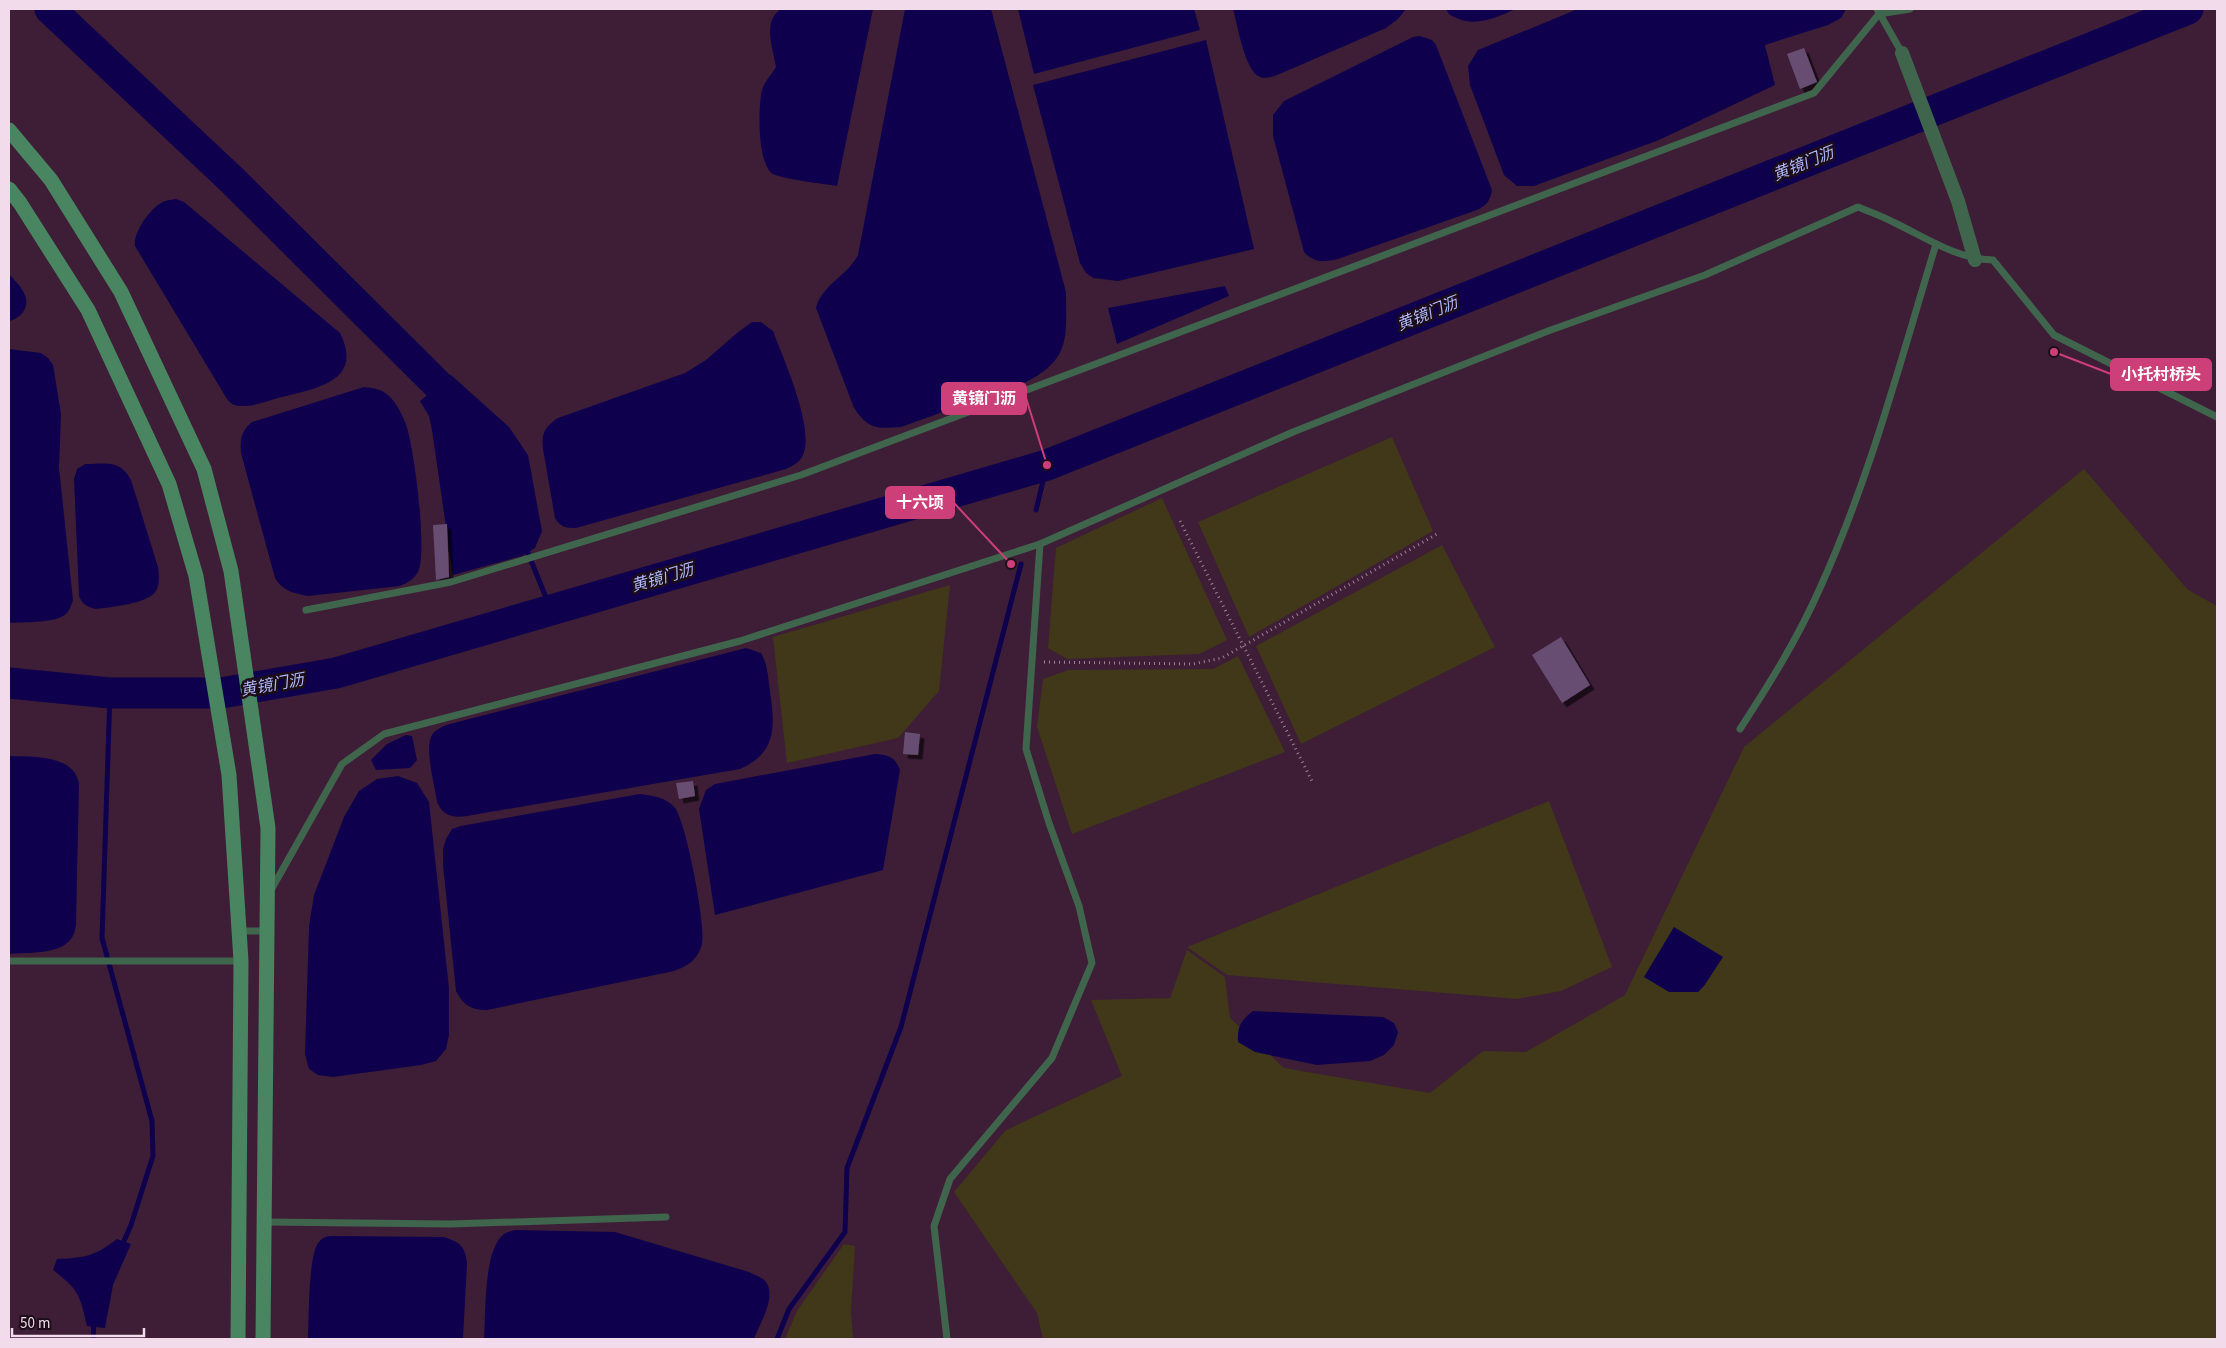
<svg xmlns="http://www.w3.org/2000/svg" width="2226" height="1348" viewBox="0 0 2226 1348" font-family="'Source Sans 3','Noto Sans SC',sans-serif">
<style>
.green{fill:#403818}
.water{fill:#0e004d}
.lines{fill:none;stroke-linecap:round;stroke-linejoin:round}
.stream{stroke:#0e004d;stroke-width:5}
.river{stroke:#0e004d;stroke-width:31}
.building{fill:#684e72;filter:url(#shadow)}
.path{stroke:#9c8196;stroke-width:3;stroke-dasharray:1 4;stroke-linecap:butt}
.lane{stroke:#40654d;stroke-width:7}
.street{stroke:#40654d;stroke-width:14}
.secondary{stroke:#488560;stroke-width:15}
.labels{text-anchor:middle;stroke-width:5;stroke-linejoin:round;paint-order:stroke}
.water-label{font-size:16px;font-style:italic;fill:#adb9fb;stroke:#1c0d19}
.leader{fill:none;stroke:#cc3f78;stroke-width:2}
.callout-dot{fill:#cc3f78;stroke:#1c0d19;stroke-width:2}
.callout{fill:#cc3f78;stroke:#cc3f78;stroke-width:2}
.callout-label{font-size:16px;text-anchor:middle;font-weight:bold;fill:#fff}
</style>
<defs>
<filter id="shadow"><feDropShadow dx="4.5" dy="4.5" stdDeviation="0" flood-color="#0009"/></filter>
</defs>
<rect width="100%" height="100%" fill="#3e1d37"/>
<g class="green">
<polygon points="1392,437 1433,531 1249,637 1198,522"/>
<polygon points="2084,469 2188,590 2217,606 2217,1339 1043,1339 1037,1313 954,1192 1006,1130 1122,1076 1091,1000 1170,998 1187,950 1225,977 1230,1018 1284,1068 1430,1093 1483,1051 1526,1052 1625,995 1744,747"/>
<polygon points="1162,498 1227,640 1199,654 1067,659 1048,648 1056,548"/>
<polygon points="1442,545 1495,647 1301,744 1256,646"/>
<polygon points="950,585 939,691 898,738 787,763 773,637"/>
<polygon points="1238,656 1285,752 1072,834 1037,727 1043,679 1068,670 1213,669"/>
<polygon points="1549,801 1612,967 1561,991 1517,999 1227,975 1187,947"/>
<polygon points="844,1244 855,1246 851,1312 853,1339 785,1339 797,1311"/>
</g>
<g class="water">
<path d="M781,9H873L837,186C825,184 782,179 773,174C757,164 758,107 762,90C764,82 772,74 776,67C773,49 762,21 781,9Z"/>
<path d="M905,9H991L1066,292C1066,338 1071,359 1026,382L901,427C877,429 868,429 854,408L816,308C821,286 848,275 858,255Z"/>
<polygon points="1018,9 1194,9 1200,30 1034,74"/>
<path d="M1233,9H1406L1398,19L1386,28L1275,76C1270,77 1265,79 1260,77C1245,72 1237,23 1233,9Z"/>
<path d="M1446,9H1516C1492,19 1473,29 1449,14Z"/>
<polygon points="1578,9 1846,9 1841,18 1828,25 1765,45 1775,85 1659,140 1534,186 1517,186 1504,175 1470,85 1468,66 1478,50"/>
<path d="M1420,36L1432,40L1436,45L1492,190C1490,201 1487,205 1477,210L1338,259C1324,262 1314,263 1304,252L1273,136V115L1284,101L1413,37Z"/>
<polygon points="1206,40 1254,249 1118,281 1093,278 1086,273 1080,263 1033,85"/>
<path d="M176,199L184,202L340,333C364,381 317,388 282,397C269,400 254,407 240,406C235,406 231,404 227,399L135,246C133,233 149,210 161,203C165,200 171,200 176,199Z"/>
<path d="M9,274C14,280 21,286 24,293C31,306 21,319 9,321Z"/>
<polygon points="1225,286 1229,296 1117,344 1108,308"/>
<path d="M752,322H761L773,331C783,358 815,428 803,455C800,462 793,466 786,469L576,528C566,528 560,527 555,518L543,449C541,433 545,427 558,418L685,373L706,360L737,333Z"/>
<path d="M9,349L41,353L48,358L53,365L61,414L59,468L73,600C71,606 69,613 63,616C52,623 22,622 9,623Z"/>
<polygon points="451,375 509,427 528,455 542,531 535,548 522,556 453,575 432,430 429,416 420,401"/>
<path d="M364,387C373,388 382,389 389,396C395,401 402,414 405,422C414,442 428,555 418,572C413,580 407,583 400,586L308,596C293,593 283,591 275,578L241,453C240,439 241,431 252,422Z"/>
<path d="M85,464C106,464 120,459 131,480L158,567C159,575 160,584 156,591C148,604 110,607 96,609C87,607 82,604 79,596L74,479L77,469Z"/>
<path d="M746,648L761,653C768,665 768,678 770,691C775,726 777,753 740,769L467,816C453,818 443,816 437,802C435,787 425,751 431,737C433,731 440,728 446,725Z"/>
<polygon points="406,735 412,736 417,760 410,768 376,770 371,760 387,744"/>
<path d="M875,754C889,755 895,757 900,770L883,870L715,915L699,809L706,790L715,784Z"/>
<path d="M9,756C32,757 73,754 79,783L76,925C75,930 74,936 70,940C58,955 27,952 9,954Z"/>
<polygon points="398,776 417,783 429,802 449,989 449,1035 446,1049 436,1061 421,1065 333,1077 318,1075 309,1069 305,1054 309,926 314,895 344,817 359,791 377,779"/>
<path d="M640,794C654,796 666,797 675,808C686,822 706,925 702,943C699,959 688,966 674,971L487,1010C471,1010 463,1005 456,991L443,865V849L446,839L452,829L461,826Z"/>
<polygon points="1674,927 1723,957 1704,986 1698,992 1669,992 1644,977"/>
<path d="M1253,1011L1383,1017L1394,1023L1398,1032L1394,1045L1384,1055L1370,1061L1317,1065L1255,1052L1238,1042C1237,1027 1241,1020 1253,1011Z"/>
<path d="M515,1230L615,1232L749,1272C754,1275 762,1277 766,1282C777,1297 759,1325 754,1339H484C486,1314 483,1250 504,1234C507,1232 511,1231 515,1230Z"/>
<path d="M333,1236L444,1237C460,1242 466,1247 467,1264L463,1339H308C309,1321 308,1253 319,1242C323,1237 327,1236 333,1236Z"/>
<path d="M117,1239L131,1244L113,1285L105,1328L87,1326C80,1295 79,1290 53,1270L57,1259C85,1258 95,1256 117,1239Z"/>
</g>
<g class="lines">
<g class="stream">
<polyline points="1036,510 1047,465"/>
<polyline points="526,548 551,610"/>
<polyline points="110,693 102,938 152,1121 153,1156 131,1225 121,1248"/>
<polyline points="93,1339 94,1320"/>
<polyline points="777,1339 789,1309 845,1232 847,1168 901,1027 1021,564"/>
</g>
<g class="river">
<polyline points="50,9 231,179 444,391"/>
<polyline points="9,683 110,693 221,693 336,673 1047,465 2188,9"/>
</g>
</g>
<g class="building">
<polygon points="1804,48 1817,82 1800,89 1787,54"/>
<polygon points="447,524 449,577 436,580 433,525"/>
<polygon points="1561,637 1590,685 1562,703 1532,655"/>
<polygon points="905,732 920,734 918,755 903,754"/>
<polygon points="693,781 695,796 679,799 676,783"/>
</g>
<g class="lines">
<g class="path">
<polyline points="1180,521 1312,781"/>
<polyline points="1044,662 1193,664 1222,658 1437,534"/>
</g>
<g class="lane">
<polyline points="1877,9 1902,53"/>
<polyline points="306,610 451,582 801,475 1814,93 1879,14 1910,9"/>
<path d="M1740,729C1770,683 1798,638 1820,588C1870,478 1901,359 1936,244"/>
<path d="M271,890L342,764L384,734L740,641L1040,544L1293,432L1548,331L1705,275L1858,207C1870,212 1882,216 1893,222C1925,237 1956,259 1993,260L2054,335L2217,417"/>
<polyline points="239,931 267,931"/>
<polyline points="9,961 241,961"/>
<polyline points="264,1222 451,1224 666,1217"/>
<polyline points="947,1339 934,1226 950,1179 1052,1058 1092,963 1079,906 1049,823 1026,749 1040,544"/>
</g>
<polyline class="street" points="1902,53 1958,201 1975,260"/>
<g class="secondary">
<polyline points="9,130 51,180 121,292 204,469 231,571 268,828 263,1339"/>
<polyline points="9,189 20,203 88,310 169,484 196,576 229,775 241,961 238,1339"/>
</g>
</g>
<g class="labels">
<g class="water-label">
<text transform="translate(1803 163) rotate(-22)" y="6">黄镜门沥</text>
<text transform="translate(1427 313) rotate(-22)" y="6">黄镜门沥</text>
<text transform="translate(662 577) rotate(-16)" y="6">黄镜门沥</text>
<text transform="translate(272 684) rotate(-10)" y="6">黄镜门沥</text>
</g>
</g>
<path class="leader" d="M2054 352L2111 374M1047 465L1026 398M1011 564L954 503"/>
<g class="callout-dot">
<circle cx="2054" cy="352" r="5"/>
<circle cx="1047" cy="465" r="5"/>
<circle cx="1011" cy="564" r="5"/>
</g>
<g class="callout">
<rect x="2111" y="359" width="100" height="31" rx="5"/>
<rect x="942" y="383" width="84" height="31" rx="5"/>
<rect x="886" y="487" width="68" height="31" rx="5"/>
</g>
<g class="callout-label">
<text x="2161" y="380">小托村桥头</text>
<text x="984" y="404">黄镜门沥</text>
<text x="920" y="508">十六顷</text>
</g>
<rect width="2226" height="1348" fill="none" stroke="#f2dcec" stroke-width="20"/>
<path d="M12 1328v8h132v-8" fill="none" stroke="#f2dcec" stroke-width="2.5"/>
<text x="20" y="1328" font-size="15" fill="#f2dcec" stroke="#1c0d19" stroke-width="4" paint-order="stroke">50 m</text>
</svg>
